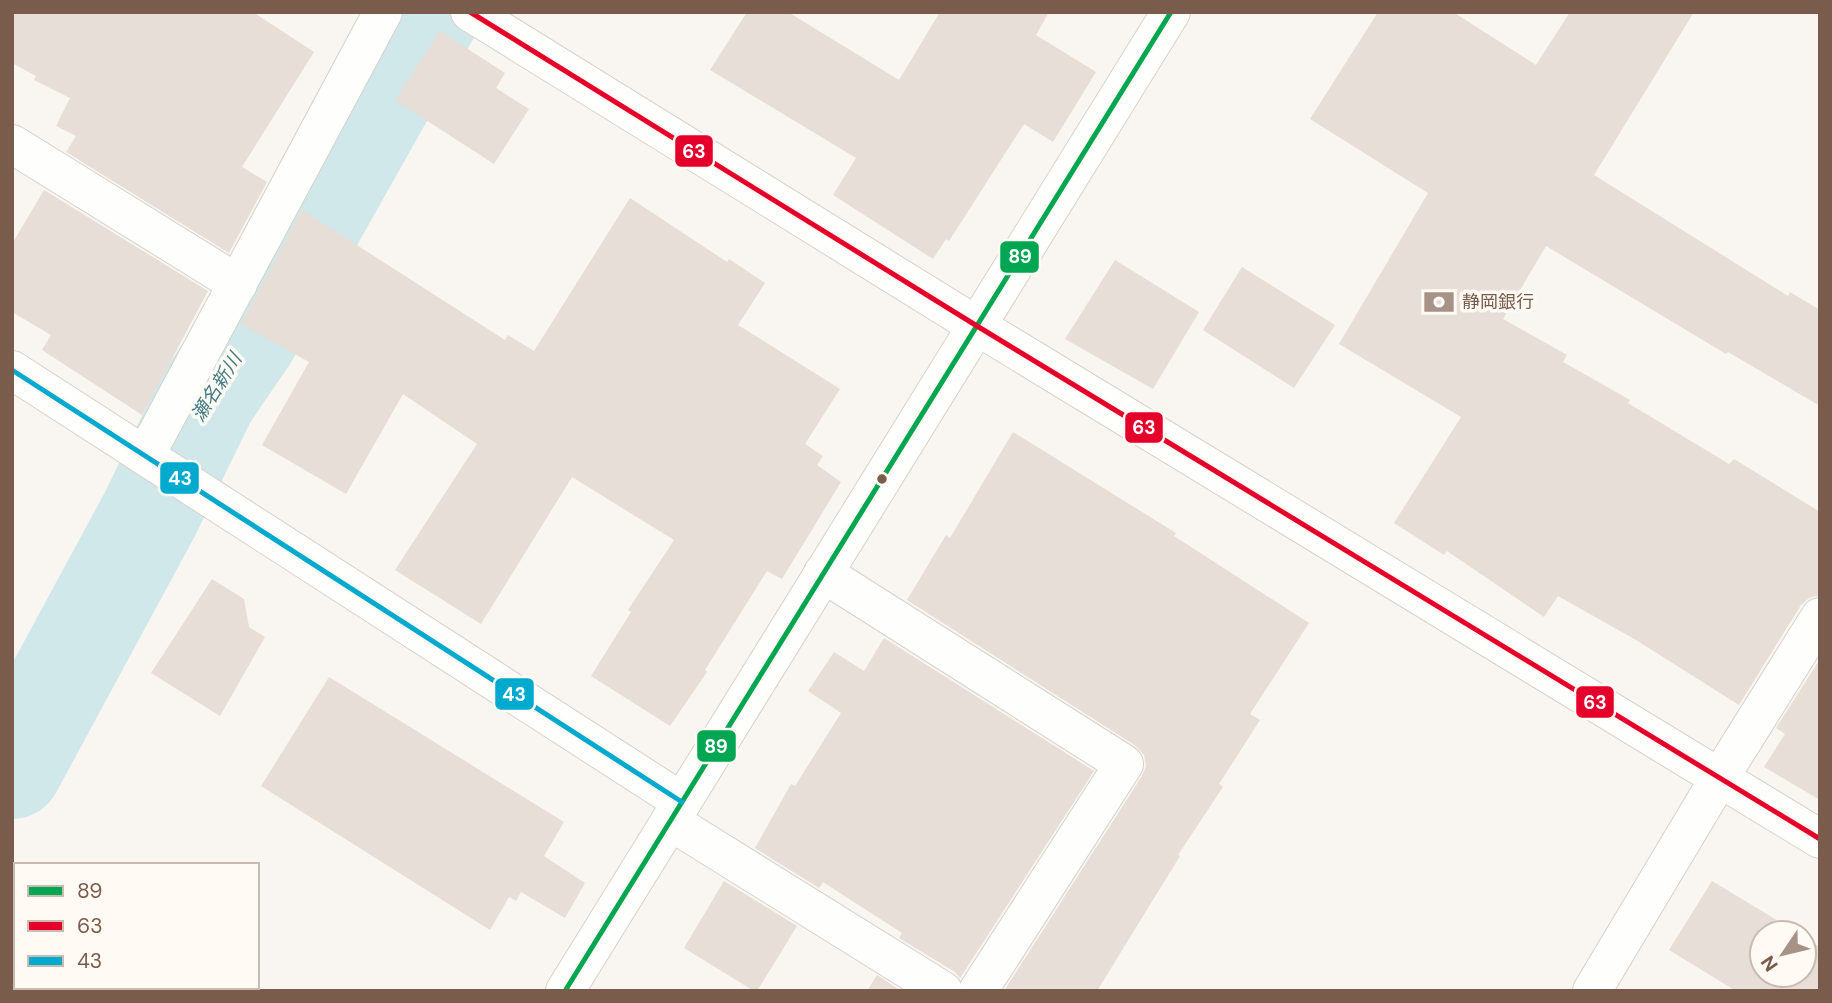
<svg xmlns="http://www.w3.org/2000/svg" width="1832" height="1003" viewBox="0 0 1832 1003" font-family="'DM Sans','Noto Sans JP',sans-serif">
<style>
.lines{fill:none;stroke-linecap:round;stroke-linejoin:round}
.river{stroke:#d0e8ea;stroke-width:100}
.building{fill:#e6ded7}
.street-casing{stroke:#d7d1cb;stroke-width:40}
.secondary-casing{stroke:#d9d2cb;stroke-width:40}
.street{stroke:#fefefd;stroke-width:38}
.secondary{stroke:#fefefd;stroke-width:38}
.bus-1-casing{stroke:#fffaf3;stroke-width:10}
.bus-2-casing{stroke:#fffaf3;stroke-width:10}
.bus-3-casing{stroke:#fffaf3;stroke-width:10}
.bus-1{stroke:#00a651;stroke-width:5}
.bus-2{stroke:#e4002b;stroke-width:5}
.bus-3{stroke:#00a9ce;stroke-width:5}
.bus-dot{fill:#7a5c4d;stroke:#fffaf3;stroke-width:2.5}
.labels{text-anchor:middle;stroke-width:7;stroke-linejoin:round;paint-order:stroke}
.poi-label{font-size:18px;fill:#7a5c4d;stroke:#fffaf3;text-anchor:start}
.water-label{font-size:19px;font-style:italic;fill:#437c86;stroke:#fffaf3}
.line-badge{stroke:#fffaf3;stroke-width:2.5}
.badge-label{font-size:19px;text-anchor:middle;font-weight:bold;fill:#fff}
</style>
<rect width="100%" height="100%" fill="#f9f5f0"/>
<g class="lines">
<polyline class="river" points="12,769 150,514 207,397 248,337 431,12"/>
</g>
<g class="building">
<polygon points="12,12 253,12 314,52 242,167 267,182 229,253 66,152 76,136 56,126 70,98 34,80 36,76 12,63"/>
<polygon points="747,12 788,12 899,80 940,12 1049,12 1036,35 1096,72 1053,142 1024,124 949,241 946,239 933,259 833,195 856,158 710,70"/>
<polygon points="1378,12 1453,12 1536,65 1570,12 1694,12 1594,175 1788,296 1790,292 1820,310 1820,406 1728,352 1726,354 1546,246 1503,319 1567,355 1563,362 1630,400 1628,403 1729,464 1734,459 1820,512 1820,595 1809,598 1801,605 1739,705 1636,640 1558,596 1544,617 1447,551 1444,555 1394,523 1461,417 1339,344 1428,193 1310,119"/>
<polygon points="440,31 505,73 496,88 529,109 494,164 395,100"/>
<polygon points="44,190 208,291 142,415 42,350 51,335 12,312 12,244"/>
<polygon points="630,198 727,262 729,259 765,283 738,325 840,389 805,444 823,456 817,465 841,482 782,579 767,571 705,670 707,672 670,726 591,676 631,612 628,610 674,540 572,477 481,624 395,570 477,444 403,394 346,494 262,445 309,362 241,324 302,210 505,340 508,335 534,351"/>
<polygon points="1115,260 1199,312 1153,389 1065,339"/>
<polygon points="1242,267 1335,325 1294,388 1203,330"/>
<polygon points="1013,432 1176,533 1174,536 1309,623 1250,714 1260,720 1219,784 1223,787 1178,855 1180,856 1097,991 1004,991 1142,776 1146,766 1144,755 1136,746 907,600 946,535 950,538"/>
<polygon points="212,579 244,599 249,627 265,637 220,716 151,673"/>
<polygon points="884,638 1094,771 960,978 955,972 899,938 902,933 823,882 819,888 755,848 791,784 795,786 841,713 808,691 834,652 864,671"/>
<polygon points="1820,659 1820,800 1764,767 1785,734 1776,728"/>
<polygon points="329,677 564,822 544,856 585,883 565,918 521,892 516,901 509,897 490,930 261,786"/>
<polygon points="724,881 797,926 757,991 754,991 684,948"/>
<polygon points="1712,881 1798,933 1762,933 1762,975 1804,975 1804,937 1820,947 1820,991 1736,991 1669,950"/>
<polygon points="877,975 901,991 867,991"/>
</g>
<g class="lines">
<defs>
<g id="street">
<polyline points="470,12 977,326 1820,839"/>
<polyline points="12,144 238,284"/>
<polyline points="12,370 682,802"/>
<polyline points="145,456 383,12"/>
<polyline points="823,573 1124,764 978,991"/>
<polyline points="670,821 943,991"/>
<polyline points="1592,991 1720,777 1820,617"/>
</g>
<polyline id="secondary" points="565,991 1171,12"/>
</defs>
<use href="#street" class="street-casing"/>
<use href="#secondary" class="secondary-casing"/>
<use href="#street" class="street"/>
<use href="#secondary" class="secondary"/>
<defs>
<polyline id="bus-1" points="565,991 1171,12"/>
<polyline id="bus-2" points="470,12 977,326 1820,839"/>
<polyline id="bus-3" points="12,370 682,802"/>
</defs>
<use href="#bus-1" class="bus-1-casing"/>
<use href="#bus-2" class="bus-2-casing"/>
<use href="#bus-3" class="bus-3-casing"/>
<use href="#bus-1" class="bus-1"/>
<use href="#bus-2" class="bus-2"/>
<use href="#bus-3" class="bus-3"/>
</g>
<defs>
<symbol id="bank-bare" viewBox="-9 -9 18 18"><path d="M-6-4H6V4H-6ZM0-2.3a2.3 2.3 0 1 0 0 4.6a2.3 2.3 0 1 0 0-4.6Z" fill="#a69286" stroke="#fffaf3" stroke-width="2.5" paint-order="stroke"/></symbol>
</defs>
<g fill-rule="evenodd">
<use href="#bank-bare" x="1417" y="280" width="44" height="44"/>
</g>
<circle class="bus-dot" cx="882" cy="479" r="6"/>
<g class="labels">
<g class="poi-label">
<text x="1462" y="308">静岡銀行</text>
</g>
<g class="water-label">
<text transform="translate(216 387) rotate(-58)" y="7">瀬名新川</text>
</g>
</g>
<g class="line-badge">
<rect x="674" y="134" width="40" height="34" rx="7" fill="#e4002b"/>
<rect x="999" y="240" width="41" height="34" rx="7" fill="#00a651"/>
<rect x="1124" y="411" width="40" height="33" rx="7" fill="#e4002b"/>
<rect x="159" y="461" width="41" height="34" rx="7" fill="#00a9ce"/>
<rect x="494" y="677" width="41" height="34" rx="7" fill="#00a9ce"/>
<rect x="1575" y="685" width="40" height="34" rx="7" fill="#e4002b"/>
<rect x="696" y="729" width="41" height="34" rx="7" fill="#00a651"/>
</g>
<g class="badge-label">
<text x="694" y="158">63</text>
<text x="1020" y="263">89</text>
<text x="1144" y="434">63</text>
<text x="180" y="485">43</text>
<text x="514" y="701">43</text>
<text x="1595" y="709">63</text>
<text x="716" y="753">89</text>
</g>
<rect width="1832" height="1003" fill="none" stroke="#7a5c4d" stroke-width="28"/>
<rect x="14" y="863" width="245" height="126" fill="#fffaf3" stroke="#cabbb1" stroke-width="2"/>
<rect x="28" y="886" width="35" height="10" fill="#00a651" stroke="#cabbb1" stroke-width="2"/>
<text x="77" y="898" font-size="21" fill="#7a5c4d">89</text>
<rect x="28" y="921" width="35" height="10" fill="#e4002b" stroke="#cabbb1" stroke-width="2"/>
<text x="77" y="933" font-size="21" fill="#7a5c4d">63</text>
<rect x="28" y="956" width="35" height="10" fill="#00a9ce" stroke="#cabbb1" stroke-width="2"/>
<text x="77" y="968" font-size="21" fill="#7a5c4d">43</text>
<g transform="translate(1783 954) rotate(235)"><circle r="33" fill="#fffaf3" stroke="#cabbb1" stroke-width="2"/>
<path d="M0-5L12 26L0 18L-12 26Z" fill="#a69286"/>
<text y="-10" font-size="19" font-weight="bold" text-anchor="middle" fill="#7a5c4d">N</text>
</g>
</svg>
